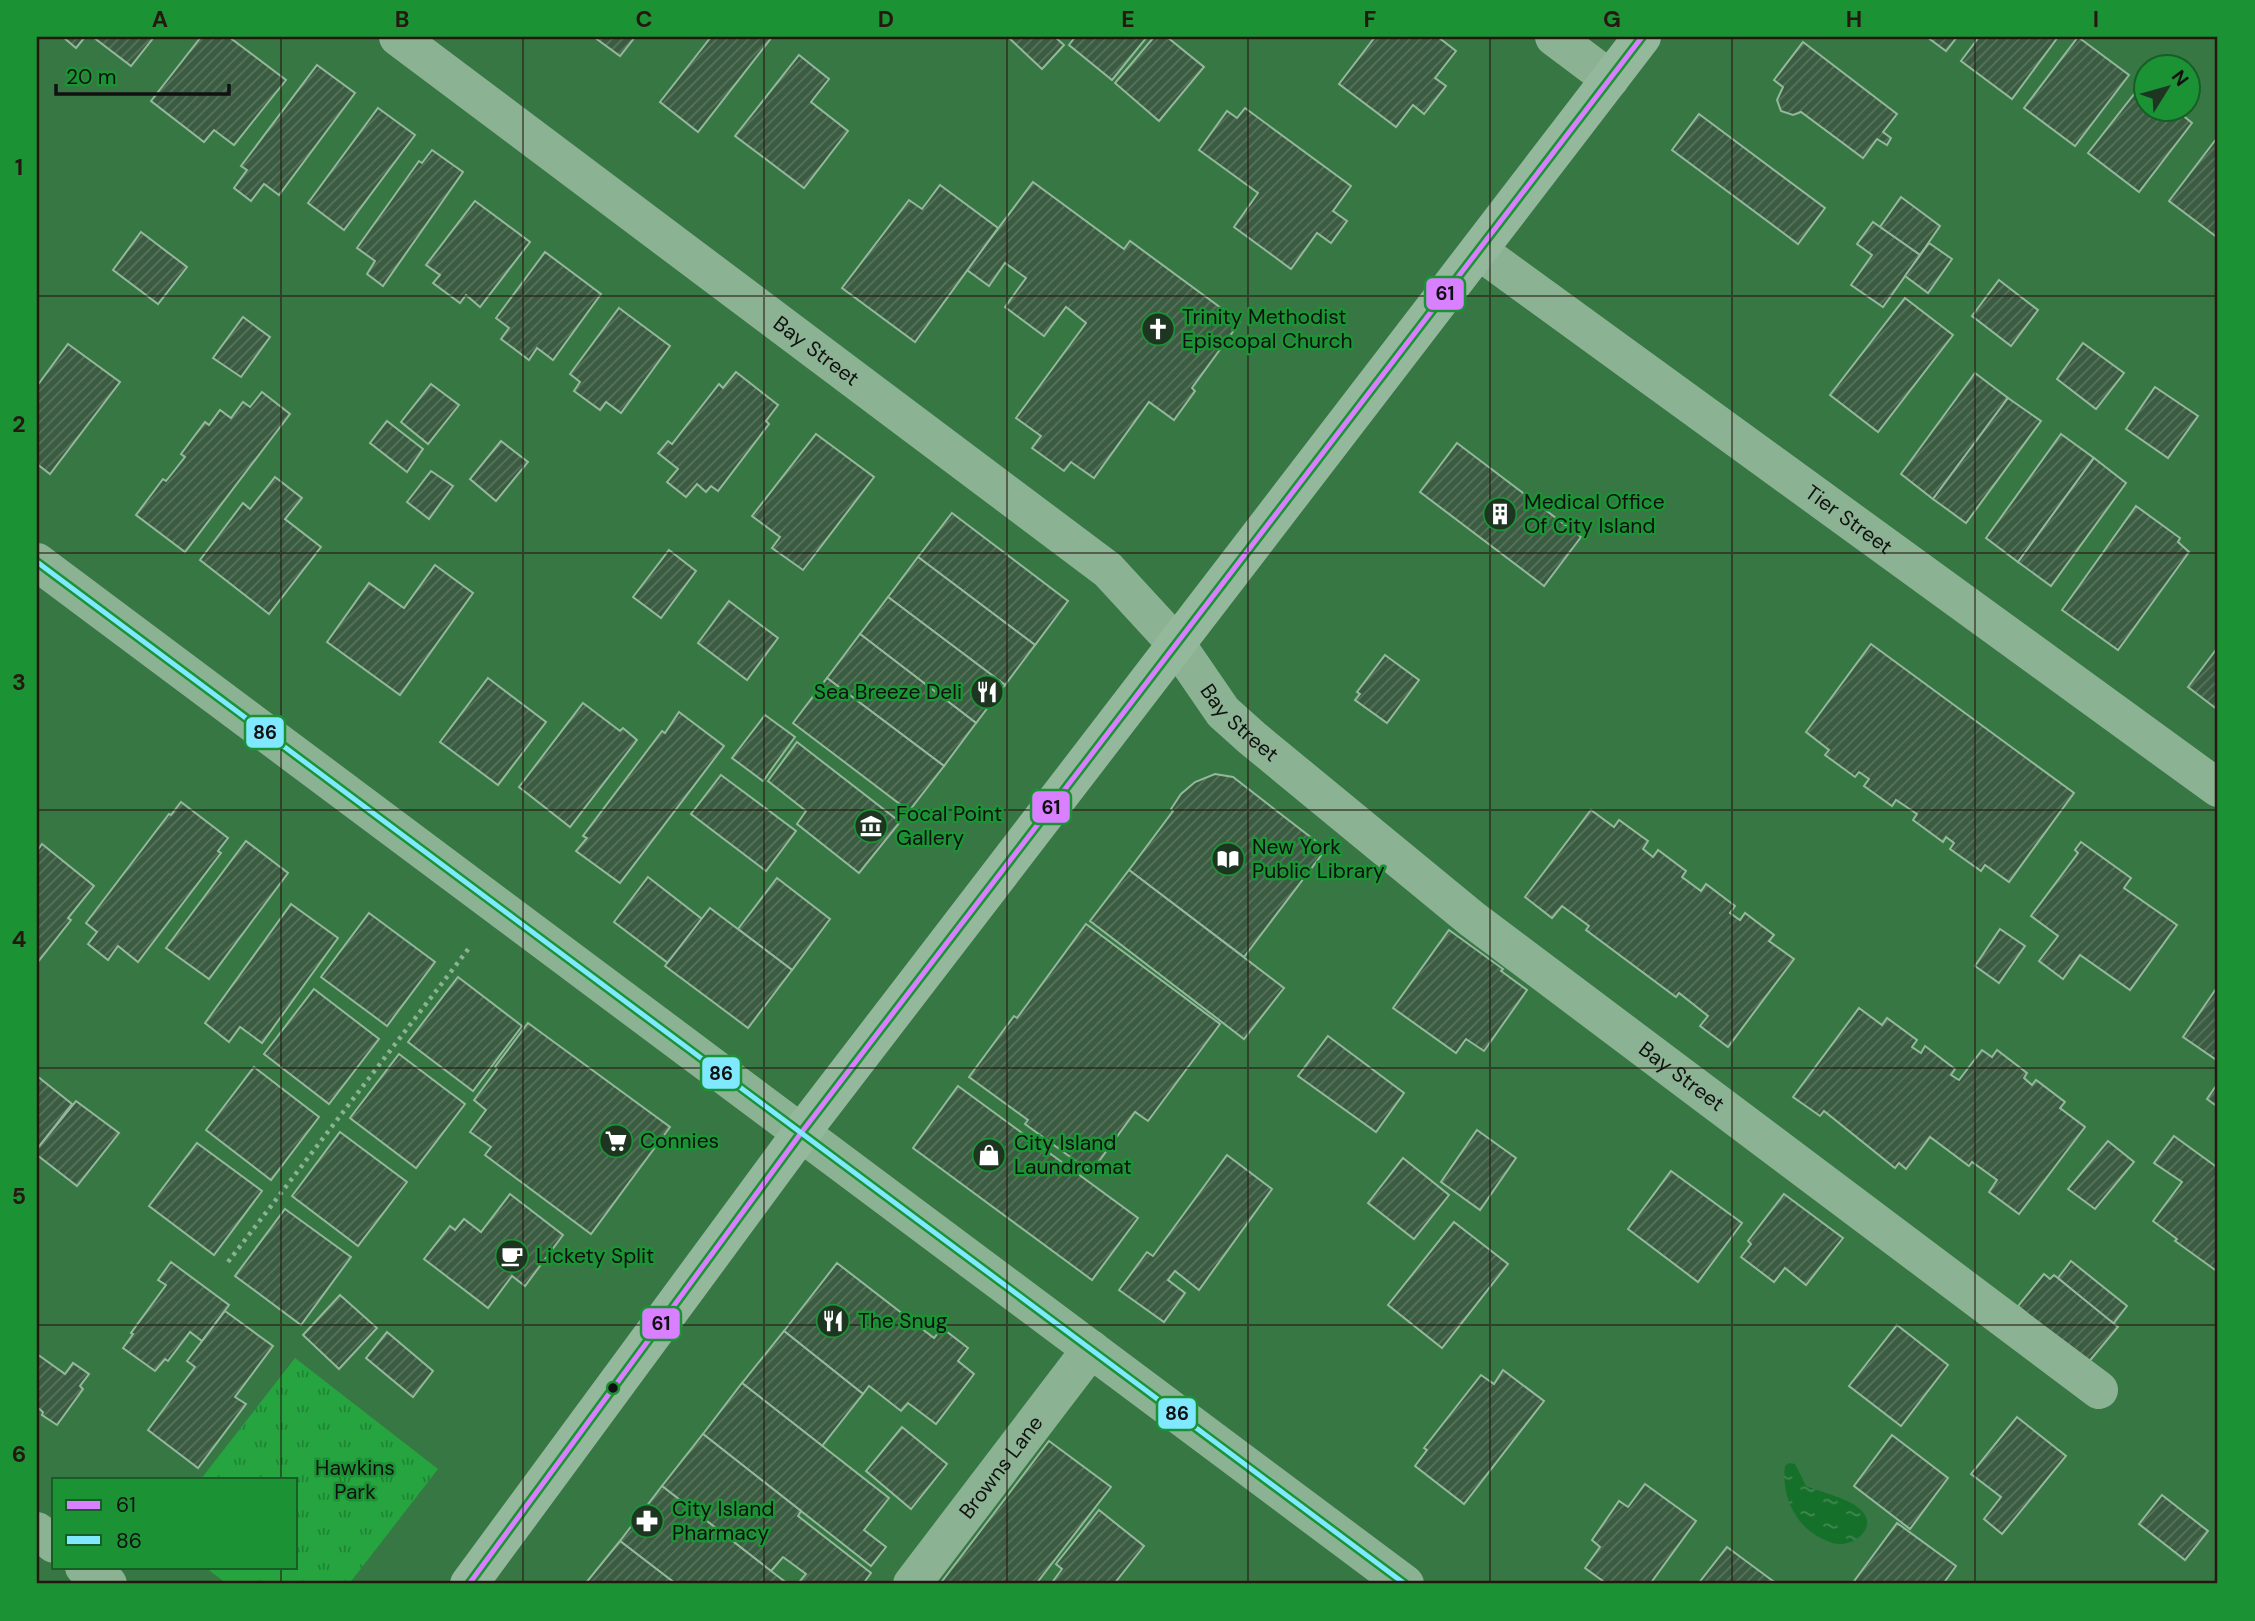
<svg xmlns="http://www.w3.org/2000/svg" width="2255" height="1621" viewBox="0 0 2255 1621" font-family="'DM Sans',sans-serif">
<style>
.park{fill:url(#park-tufts)}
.water{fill:url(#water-ripples)}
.building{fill:url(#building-hatch);stroke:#93b89a;stroke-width:2}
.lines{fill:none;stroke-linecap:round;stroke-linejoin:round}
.path{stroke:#8bb393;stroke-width:4.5;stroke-dasharray:3.5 5;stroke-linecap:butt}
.street{stroke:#8bb393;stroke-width:38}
.secondary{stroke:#94b89b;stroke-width:38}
.bus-1-casing{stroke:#1b9234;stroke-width:10}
.bus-2-casing{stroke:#1b9234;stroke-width:10}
.bus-1{stroke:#d880ff;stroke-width:5}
.bus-2{stroke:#80e8ff;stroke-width:5}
.grid{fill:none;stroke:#261810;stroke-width:2;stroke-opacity:0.55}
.bus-dot{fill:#111;stroke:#1b9234;stroke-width:2.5}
.labels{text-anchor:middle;stroke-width:5;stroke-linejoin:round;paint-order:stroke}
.poi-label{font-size:21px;fill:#111;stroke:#1b9234;text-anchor:start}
.street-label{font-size:21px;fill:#111;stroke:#1b9234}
.park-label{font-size:21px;fill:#111;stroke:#1b9234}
.line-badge{stroke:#1b9234;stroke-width:2.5}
.pale-badge-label{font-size:19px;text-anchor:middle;font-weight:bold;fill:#111}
.neatline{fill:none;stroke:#261810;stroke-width:2.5}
.grid-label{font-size:23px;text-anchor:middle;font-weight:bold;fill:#261810}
</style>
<defs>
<pattern id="park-tufts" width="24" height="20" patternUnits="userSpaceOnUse" patternTransform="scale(1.75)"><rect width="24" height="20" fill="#26a440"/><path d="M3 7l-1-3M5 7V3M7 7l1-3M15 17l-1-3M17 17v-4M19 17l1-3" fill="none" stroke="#1f8434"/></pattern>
<pattern id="water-ripples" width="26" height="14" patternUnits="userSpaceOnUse" patternTransform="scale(1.75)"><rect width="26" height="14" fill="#15712a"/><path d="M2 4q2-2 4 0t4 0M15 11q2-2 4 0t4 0" fill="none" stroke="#468655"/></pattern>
<pattern id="building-hatch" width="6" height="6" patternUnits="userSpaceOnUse" patternTransform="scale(1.75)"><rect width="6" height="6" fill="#3a5c41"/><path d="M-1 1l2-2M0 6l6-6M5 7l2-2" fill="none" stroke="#5a735f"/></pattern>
</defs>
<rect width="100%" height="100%" fill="#367743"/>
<polygon class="park" points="295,1358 438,1469 349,1584 227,1584 205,1567 296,1567 296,1479 201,1479"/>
<path class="water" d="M1789,1463L1795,1464L1806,1486C1821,1492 1851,1499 1861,1510C1878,1527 1856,1545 1838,1544C1833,1544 1828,1541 1823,1539C1795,1527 1781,1495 1785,1466Z"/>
<g class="building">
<polygon points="63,37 85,37 76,48"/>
<polygon points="93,37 154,37 131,66"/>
<polygon points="201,37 229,37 286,80 234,145 214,130 204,142 151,101"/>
<polygon points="594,37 635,37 620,56"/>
<polygon points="711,37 772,37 698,132 660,102"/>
<polygon points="1008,37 1055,37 1064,45 1042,69"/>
<polygon points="1075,37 1147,37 1112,80 1069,45"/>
<polygon points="1154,37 1167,37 1204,67 1159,121 1115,83"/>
<polygon points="1375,37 1438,37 1456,51 1435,78 1446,86 1424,114 1413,105 1396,127 1339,84"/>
<polygon points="1927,37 1957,37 1946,51"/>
<polygon points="1979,37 2058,37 2012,99 1961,61"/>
<polygon points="2078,37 2129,75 2075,146 2024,108"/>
<polygon points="1803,42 1897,114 1883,132 1891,138 1887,145 1877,139 1863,158 1801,112 1793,115 1781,111 1777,100 1783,87 1774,80"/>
<polygon points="799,55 829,79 811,102 848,131 804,188 735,136"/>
<polygon points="317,65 355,93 279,195 264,184 251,201 234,188 247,170 241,166"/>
<polygon points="2142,84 2146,88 2146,108 2174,108 2192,123 2139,192 2088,153"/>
<polygon points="378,108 415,135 344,230 308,203"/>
<polygon points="1245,108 1351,186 1333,211 1347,221 1331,243 1317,233 1291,269 1234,227 1258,193 1199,150 1227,111 1237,118"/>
<polygon points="1699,114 1825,208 1798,244 1672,150"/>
<polygon points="2217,138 2218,139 2218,238 2169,201"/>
<polygon points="432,150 463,172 383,286 367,274 375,261 357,248 419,161 422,163"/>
<polygon points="1033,182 1124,249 1130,241 1240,322 1192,388 1195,391 1174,420 1149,402 1094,478 1071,462 1064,471 1032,448 1041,436 1016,418 1086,323 1066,307 1044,336 1005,307 1026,278 1005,263 989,286 967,270"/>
<polygon points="940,185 998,228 915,342 842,288 909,200 922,209"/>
<polygon points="1901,197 1940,226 1920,255 1880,227"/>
<polygon points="475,201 530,242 480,307 466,295 460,303 433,283 440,275 426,265"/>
<polygon points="1873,222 1920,255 1883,307 1851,285 1872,255 1857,244"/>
<polygon points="141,232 187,267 158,304 113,270"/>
<polygon points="1929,243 1952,259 1928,293 1905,276"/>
<polygon points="545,252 601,294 553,360 537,348 529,360 501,339 509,328 496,318"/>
<polygon points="1999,280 2038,310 2011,346 1972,316"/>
<polygon points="1905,298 1953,335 1878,432 1830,395"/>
<polygon points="619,308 670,346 621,413 606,402 600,410 574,391 580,382 570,374"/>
<polygon points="243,317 270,337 241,377 213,358"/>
<polygon points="2083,343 2124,373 2096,409 2057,379"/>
<polygon points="68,344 120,382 50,474 37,464 37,386"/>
<polygon points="736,372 778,405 766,421 769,424 718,491 711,486 706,492 697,484 686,497 667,482 678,469 658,453 668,441 672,444 719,384 723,388"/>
<polygon points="1975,373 2008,398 1933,499 1901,474"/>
<polygon points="431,384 459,405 428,444 401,422"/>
<polygon points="2155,387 2198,416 2168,458 2126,429"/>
<polygon points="262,392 290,414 185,552 136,515 163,479 166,481 185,457 181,454 205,422 209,425 220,410 231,418 243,402 250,407"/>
<polygon points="2008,398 2041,421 1966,523 1933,499"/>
<polygon points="387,421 423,449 407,472 370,443"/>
<polygon points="816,434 874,477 803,570 772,548 780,537 752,516"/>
<polygon points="2061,434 2094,458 2018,562 1986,538"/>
<polygon points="501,441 528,462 496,501 470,479"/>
<polygon points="1457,443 1581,537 1544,586 1420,492"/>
<polygon points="2094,458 2126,483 2051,586 2018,562"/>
<polygon points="431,471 453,486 429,519 407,502"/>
<polygon points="275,477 302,498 285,519 321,547 269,614 200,560 243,503 250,509"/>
<polygon points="2136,506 2180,538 2178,542 2189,552 2118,650 2062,610"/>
<polygon points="952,513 1068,601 1035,645 918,557"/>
<polygon points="669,550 696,571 661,618 633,597"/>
<polygon points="918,557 1035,645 1005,685 888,597"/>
<polygon points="435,565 473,593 400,695 327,642 369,583 404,608"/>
<polygon points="888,597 1005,685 976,723 860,634"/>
<polygon points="729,601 778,638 747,680 698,643"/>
<polygon points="860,634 976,723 944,766 827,678"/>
<polygon points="1871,644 2074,793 2009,882 1985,865 1981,871 1950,849 1954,843 1946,837 1943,842 1913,820 1917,814 1896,800 1892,806 1864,786 1869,779 1859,772 1855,777 1825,755 1829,750 1806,732"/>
<polygon points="2218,647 2218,710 2188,687"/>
<polygon points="1385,655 1419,680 1387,723 1355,700 1360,694 1357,692"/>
<polygon points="488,678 546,722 498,785 440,742"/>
<polygon points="827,678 944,766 909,811 793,723"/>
<polygon points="583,703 620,731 623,728 637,740 570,827 519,787"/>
<polygon points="679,712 724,746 620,883 576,851 587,838 583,836 662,731 665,733"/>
<polygon points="765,715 795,737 763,781 732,758"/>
<polygon points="797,742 900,822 859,873 797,824 806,811 768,781"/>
<polygon points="1215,774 1233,777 1326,849 1244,957 1129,870 1173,811 1171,809 1181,794 1195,782"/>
<polygon points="721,775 796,831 766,871 691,814"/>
<polygon points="181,802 228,838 218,851 221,853 138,962 118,946 108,960 88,944 97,932 86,923 169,814 171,815"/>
<polygon points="1591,810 1614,827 1619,820 1648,841 1643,849 1653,857 1658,850 1686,871 1682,877 1701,891 1706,884 1735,906 1730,913 1740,920 1745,913 1774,935 1769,941 1794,959 1728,1047 1700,1026 1708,1016 1679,993 1676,997 1586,930 1589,926 1562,906 1552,918 1525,897"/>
<polygon points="246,841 288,873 209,979 166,948"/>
<polygon points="2081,842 2131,878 2124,888 2177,925 2130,990 2080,955 2063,979 2039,961 2058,936 2031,916 2078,853 2075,850"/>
<polygon points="42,844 94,886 68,918 71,920 37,963 37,851"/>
<polygon points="1129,870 1284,988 1244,1039 1090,921"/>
<polygon points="648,877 702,919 668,963 614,922"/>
<polygon points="777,878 830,919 792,970 738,929"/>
<polygon points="291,904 338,938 262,1043 240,1027 229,1042 205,1023"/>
<polygon points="710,908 792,970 748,1028 665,966"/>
<polygon points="369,913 435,962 387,1026 321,977"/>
<polygon points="1086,924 1220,1024 1148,1121 1135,1112 1091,1172 1025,1124 1028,1120 969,1077 1014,1016 1017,1018"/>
<polygon points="2000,929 2025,946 1999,983 1975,966"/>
<polygon points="1449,930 1503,969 1501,971 1527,990 1484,1051 1466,1039 1456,1053 1393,1008"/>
<polygon points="458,977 522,1026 473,1091 408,1042"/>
<polygon points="2218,986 2218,1061 2183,1037"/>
<polygon points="314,989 379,1039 329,1104 264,1054"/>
<polygon points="1859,1008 1882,1025 1887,1018 1917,1040 1912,1047 1921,1053 1925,1046 1955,1069 1951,1075 1959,1080 1982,1050 1992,1057 1997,1050 2027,1073 2024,1078 2032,1085 2036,1080 2065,1102 2060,1108 2085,1127 2019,1214 1989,1192 1997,1180 1972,1162 1969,1166 1930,1137 1906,1169 1899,1163 1895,1168 1824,1111 1820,1116 1793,1097"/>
<polygon points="528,1023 670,1127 591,1234 485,1155 491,1147 470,1132 486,1110 474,1100 497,1069 495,1067"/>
<polygon points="1328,1036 1404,1093 1376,1132 1298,1076"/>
<polygon points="399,1054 465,1104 416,1168 350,1118"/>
<polygon points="254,1067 319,1117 271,1180 206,1130"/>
<polygon points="37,1076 72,1104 37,1149"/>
<polygon points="2218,1083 2218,1107 2207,1099"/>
<polygon points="958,1086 1138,1218 1092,1280 913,1148"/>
<polygon points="76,1101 119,1133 77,1186 37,1155 37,1149"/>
<polygon points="1477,1130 1516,1158 1480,1210 1441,1182"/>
<polygon points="340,1132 407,1182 358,1246 292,1196"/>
<polygon points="2174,1136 2218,1168 2218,1272 2175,1241 2177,1239 2153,1221 2182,1182 2154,1163"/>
<polygon points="2108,1141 2134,1162 2095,1209 2068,1189"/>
<polygon points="197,1143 262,1191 214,1255 149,1206"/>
<polygon points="1227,1155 1272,1189 1199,1290 1175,1271 1168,1280 1185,1293 1164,1322 1119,1290 1147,1252 1153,1256"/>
<polygon points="1403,1158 1449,1195 1414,1239 1368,1203"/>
<polygon points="1671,1171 1742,1223 1698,1282 1628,1229"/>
<polygon points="510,1194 563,1235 525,1286 512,1276 488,1308 424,1259 450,1226 455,1230 464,1219 481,1232"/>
<polygon points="1784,1194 1843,1238 1806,1285 1785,1268 1774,1282 1741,1257 1751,1244 1748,1241"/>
<polygon points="285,1209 351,1257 301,1325 235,1276"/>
<polygon points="1454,1222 1508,1264 1442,1348 1388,1305"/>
<polygon points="2071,1261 2127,1306 2113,1324 2058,1278"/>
<polygon points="171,1262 229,1305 202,1341 190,1332 168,1361 165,1359 155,1371 123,1348 133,1334 131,1333 166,1285 158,1280"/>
<polygon points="837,1263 934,1338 942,1328 968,1348 958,1361 974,1374 936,1424 908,1403 901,1411 869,1386 863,1394 784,1331"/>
<polygon points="2044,1274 2050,1279 2054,1275 2118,1327 2087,1364 2018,1306"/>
<polygon points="340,1295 377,1328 339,1369 303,1335"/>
<polygon points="225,1311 273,1346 235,1397 246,1404 198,1468 148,1430 195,1367 187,1361"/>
<polygon points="1897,1325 1948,1365 1901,1426 1849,1386"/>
<polygon points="784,1331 863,1394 822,1446 742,1383"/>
<polygon points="387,1332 433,1371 413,1397 366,1358"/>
<polygon points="37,1354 65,1374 73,1363 89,1374 80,1386 83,1389 57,1425 42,1415 43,1412 37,1407"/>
<polygon points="1503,1370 1544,1401 1464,1504 1415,1466 1427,1450 1424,1448 1481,1375 1494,1384"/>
<polygon points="742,1383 889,1498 864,1530 886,1547 871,1566 703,1434"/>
<polygon points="2017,1417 2066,1456 2002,1534 1984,1519 2001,1497 1971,1474"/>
<polygon points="902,1427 947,1464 911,1509 866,1471"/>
<polygon points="703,1434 801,1511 798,1516 871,1573 863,1584 804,1584 800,1581 806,1574 783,1557 771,1571 662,1486"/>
<polygon points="1892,1435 1948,1478 1910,1529 1854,1486"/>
<polygon points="1049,1441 1111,1487 1036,1584 940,1584"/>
<polygon points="1645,1484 1696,1521 1650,1584 1607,1584 1585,1568 1600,1547 1592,1540 1619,1501 1628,1507"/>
<polygon points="662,1486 771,1571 788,1584 676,1584 620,1541"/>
<polygon points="2162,1495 2208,1531 2185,1560 2139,1524"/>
<polygon points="1099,1510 1144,1546 1114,1584 1051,1584 1062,1569 1056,1564"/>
<polygon points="1897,1523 1956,1566 1943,1584 1852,1584"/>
<polygon points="620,1541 676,1584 585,1584"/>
<polygon points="1727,1547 1777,1584 1698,1584"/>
</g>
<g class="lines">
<polyline class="path" points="228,1262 469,948"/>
<g class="street">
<path id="s1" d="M398,37L1108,570L1177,645L1223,712L1252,738L1472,919L2099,1390"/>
<polyline points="1554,37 1610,79"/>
<path id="s2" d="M1479,251L2218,788"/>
<polyline points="37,562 1405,1584"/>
<polyline points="37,1531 54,1544"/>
<polyline points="84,1567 108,1584"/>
<path id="s3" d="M912,1584L1091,1349"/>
</g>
<polyline class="secondary" points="469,1584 801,1133 1642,37"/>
<defs>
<polyline id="bus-1" points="469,1584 801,1133 1642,37"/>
<polyline id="bus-2" points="37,562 1405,1584"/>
</defs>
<use href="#bus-1" class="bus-1-casing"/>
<use href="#bus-2" class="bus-2-casing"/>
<use href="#bus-1" class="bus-1"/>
<use href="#bus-2" class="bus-2"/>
</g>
<path class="grid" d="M281,37V1479M523,37V1584M764,37V1584M1007,37V1584M1248,37V1584M1490,37V1584M1732,37V1584M1975,37V1584M37,296H2218M37,553H2218M37,810H2218M37,1068H2218M37,1325H2218M281,1567V1584"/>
<defs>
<symbol id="church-disc" viewBox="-11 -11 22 22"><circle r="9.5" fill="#1e3522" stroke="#1b9234"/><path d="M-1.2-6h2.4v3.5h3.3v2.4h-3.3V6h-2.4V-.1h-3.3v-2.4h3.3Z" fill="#fff"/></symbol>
<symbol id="building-disc" viewBox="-11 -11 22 22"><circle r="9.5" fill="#1e3522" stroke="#1b9234"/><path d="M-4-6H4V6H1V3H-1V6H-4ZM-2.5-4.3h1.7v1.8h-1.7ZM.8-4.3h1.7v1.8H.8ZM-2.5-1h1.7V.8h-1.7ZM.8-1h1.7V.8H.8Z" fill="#fff"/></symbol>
<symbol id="restaurant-disc" viewBox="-11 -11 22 22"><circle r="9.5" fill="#1e3522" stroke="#1b9234"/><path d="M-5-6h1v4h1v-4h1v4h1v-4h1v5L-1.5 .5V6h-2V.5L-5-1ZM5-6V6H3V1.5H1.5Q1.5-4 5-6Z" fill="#fff"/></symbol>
<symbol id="museum-disc" viewBox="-11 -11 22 22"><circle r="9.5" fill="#1e3522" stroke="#1b9234"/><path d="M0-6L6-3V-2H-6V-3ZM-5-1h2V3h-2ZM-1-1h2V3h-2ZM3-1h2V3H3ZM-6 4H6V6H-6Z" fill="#fff"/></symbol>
<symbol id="library-disc" viewBox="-11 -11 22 22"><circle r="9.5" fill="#1e3522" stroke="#1b9234"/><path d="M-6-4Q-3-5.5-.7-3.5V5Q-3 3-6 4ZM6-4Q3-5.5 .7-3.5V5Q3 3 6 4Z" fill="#fff"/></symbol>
<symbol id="supermarket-disc" viewBox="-11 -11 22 22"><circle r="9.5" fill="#1e3522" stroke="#1b9234"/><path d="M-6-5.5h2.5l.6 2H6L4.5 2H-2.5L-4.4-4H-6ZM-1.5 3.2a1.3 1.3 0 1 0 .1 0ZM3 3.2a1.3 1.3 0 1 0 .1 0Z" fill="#fff"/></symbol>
<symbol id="shop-disc" viewBox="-11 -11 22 22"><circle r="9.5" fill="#1e3522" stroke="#1b9234"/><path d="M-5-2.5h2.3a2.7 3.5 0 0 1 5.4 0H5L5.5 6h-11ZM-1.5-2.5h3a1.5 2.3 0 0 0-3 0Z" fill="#fff"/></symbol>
<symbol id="cafe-disc" viewBox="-11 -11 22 22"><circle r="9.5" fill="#1e3522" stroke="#1b9234"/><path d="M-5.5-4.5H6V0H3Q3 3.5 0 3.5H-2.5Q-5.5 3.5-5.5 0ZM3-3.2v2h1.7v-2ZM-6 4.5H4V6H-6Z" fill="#fff"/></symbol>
<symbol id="pharmacy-disc" viewBox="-11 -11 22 22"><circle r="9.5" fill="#1e3522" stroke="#1b9234"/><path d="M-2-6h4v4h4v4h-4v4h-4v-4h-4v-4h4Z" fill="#fff"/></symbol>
</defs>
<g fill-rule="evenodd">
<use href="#church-disc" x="1139" y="310" width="38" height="38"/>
<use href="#building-disc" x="1481" y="495" width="38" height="38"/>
<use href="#restaurant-disc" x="968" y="673" width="38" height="38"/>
<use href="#museum-disc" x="852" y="807" width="38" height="38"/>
<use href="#library-disc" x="1209" y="840" width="38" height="38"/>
<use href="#supermarket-disc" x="597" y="1122" width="38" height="38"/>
<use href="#shop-disc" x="970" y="1136" width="38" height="38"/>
<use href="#cafe-disc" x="493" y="1237" width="38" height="38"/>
<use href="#restaurant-disc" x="814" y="1302" width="38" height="38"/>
<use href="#pharmacy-disc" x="628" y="1502" width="38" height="38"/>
</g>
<circle class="bus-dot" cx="613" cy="1388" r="6"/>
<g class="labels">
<g class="poi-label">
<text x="1182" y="324">Trinity Methodist<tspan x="1182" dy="24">Episcopal Church</tspan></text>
<text x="1524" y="509">Medical Office<tspan x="1524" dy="24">Of City Island</tspan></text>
<text x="962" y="699" text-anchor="end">Sea Breeze Deli</text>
<text x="896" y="821">Focal Point<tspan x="896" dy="24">Gallery</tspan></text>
<text x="1252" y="854">New York<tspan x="1252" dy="24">Public Library</tspan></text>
<text x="640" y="1148">Connies</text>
<text x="1014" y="1150">City Island<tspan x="1014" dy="24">Laundromat</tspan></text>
<text x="536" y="1263">Lickety Split</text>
<text x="858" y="1328">The Snug</text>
<text x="672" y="1516">City Island<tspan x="672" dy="24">Pharmacy</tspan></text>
</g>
<g class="street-label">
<text dy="7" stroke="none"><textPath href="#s1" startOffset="523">Bay Street</textPath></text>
<text dy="7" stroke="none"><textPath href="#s2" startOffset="457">Tier Street</textPath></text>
<text dy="7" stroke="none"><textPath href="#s1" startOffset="1090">Bay Street</textPath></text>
<text dy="7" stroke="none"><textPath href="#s1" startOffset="1657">Bay Street</textPath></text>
<text dy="7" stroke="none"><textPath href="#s3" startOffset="147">Browns Lane</textPath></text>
</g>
<g class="park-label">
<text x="355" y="1475">Hawkins<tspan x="355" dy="24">Park</tspan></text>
</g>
</g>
<g class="line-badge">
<rect x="1425" y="277" width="40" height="34" rx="7" fill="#d880ff"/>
<rect x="245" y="716" width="40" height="33" rx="7" fill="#80e8ff"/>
<rect x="1031" y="790" width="40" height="34" rx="7" fill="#d880ff"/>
<rect x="701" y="1056" width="40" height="34" rx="7" fill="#80e8ff"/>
<rect x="641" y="1307" width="40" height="33" rx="7" fill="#d880ff"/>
<rect x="1157" y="1397" width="40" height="33" rx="7" fill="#80e8ff"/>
</g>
<g class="pale-badge-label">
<text x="1445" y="300">61</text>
<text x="265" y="739">86</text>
<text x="1051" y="814">61</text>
<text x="721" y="1080">86</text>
<text x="661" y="1330">61</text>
<text x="1177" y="1420">86</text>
</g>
<rect width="2255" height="1621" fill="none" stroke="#1b9234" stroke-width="77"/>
<rect x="52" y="1478" width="245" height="91" fill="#1b9234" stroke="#175e26" stroke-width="2"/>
<rect x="66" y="1500" width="35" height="10" fill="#d880ff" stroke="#175e26" stroke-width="2"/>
<text x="116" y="1512" font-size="21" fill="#111111">61</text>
<rect x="66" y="1535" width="35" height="10" fill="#80e8ff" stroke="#175e26" stroke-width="2"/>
<text x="116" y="1548" font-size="21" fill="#111111">86</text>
<g transform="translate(2167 88) rotate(53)"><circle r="33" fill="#1b9234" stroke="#175e26" stroke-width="2"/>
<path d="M0-5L12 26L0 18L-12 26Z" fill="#1e3522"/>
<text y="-10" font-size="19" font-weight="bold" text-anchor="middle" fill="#111111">N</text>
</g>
<path d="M56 84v10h173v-10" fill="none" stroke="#111111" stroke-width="3.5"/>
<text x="66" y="84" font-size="21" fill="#111111" stroke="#1b9234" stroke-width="5" paint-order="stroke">20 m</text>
<rect x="38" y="38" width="2178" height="1544" class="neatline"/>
<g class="grid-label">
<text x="160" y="27">A</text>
<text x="402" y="27">B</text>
<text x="644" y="27">C</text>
<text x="886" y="27">D</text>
<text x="1128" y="27">E</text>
<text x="1370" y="27">F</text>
<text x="1612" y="27">G</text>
<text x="1854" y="27">H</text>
<text x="2096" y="27">I</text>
<text x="19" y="175">1</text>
<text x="19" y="432">2</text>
<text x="19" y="690">3</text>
<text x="19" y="947">4</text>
<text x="19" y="1204">5</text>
<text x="19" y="1462">6</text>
</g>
</svg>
